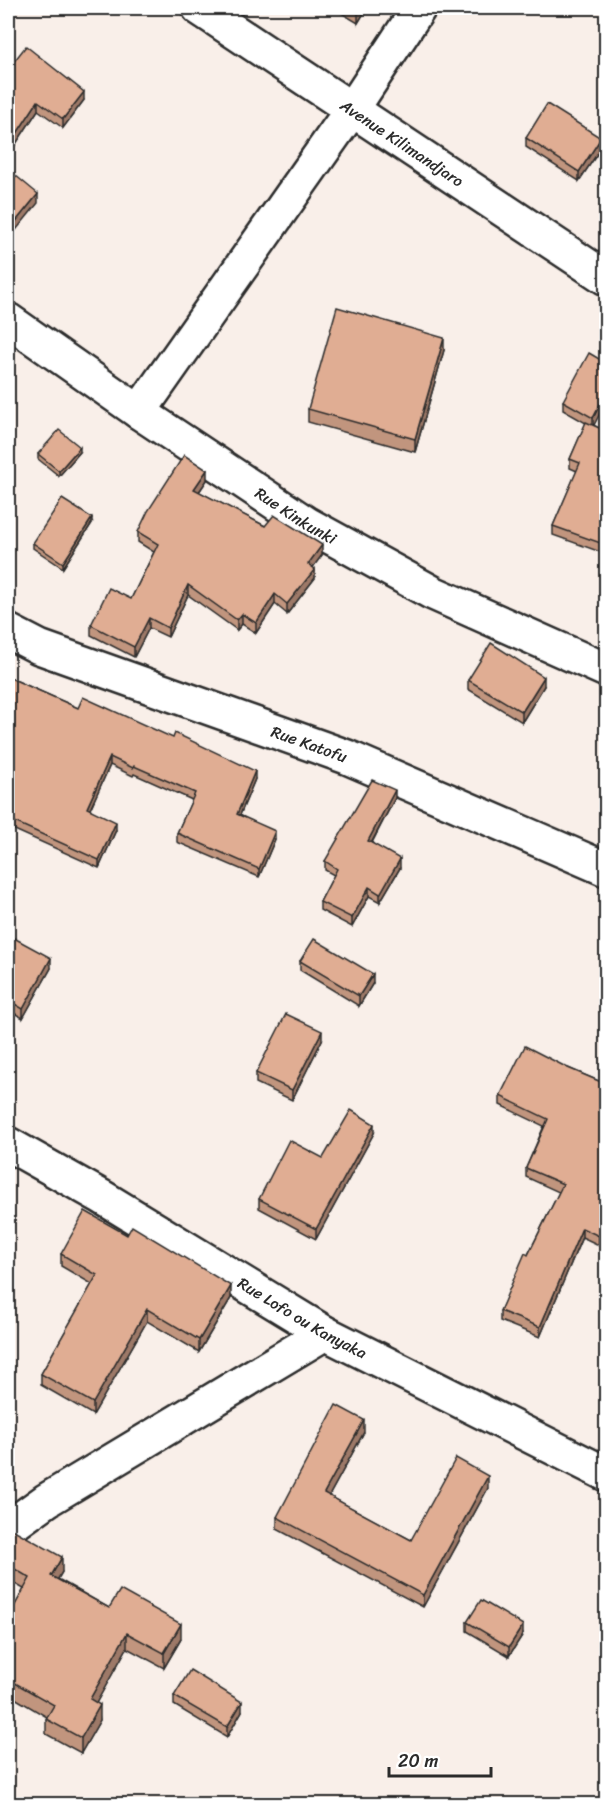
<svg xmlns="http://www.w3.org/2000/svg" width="614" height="1812" viewBox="0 0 614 1812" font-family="Sriracha,sans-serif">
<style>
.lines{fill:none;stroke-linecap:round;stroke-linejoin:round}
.minor-casing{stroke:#2b2b2b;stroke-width:38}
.minor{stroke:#fff;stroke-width:33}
.wall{fill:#c1957e;stroke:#2b2b2b;stroke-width:1.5}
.shaded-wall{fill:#9d7967;stroke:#2b2b2b;stroke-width:1.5}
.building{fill:#e0ad93;stroke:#2b2b2b;stroke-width:1.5}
.labels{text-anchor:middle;stroke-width:6;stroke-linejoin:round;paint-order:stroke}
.street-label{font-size:16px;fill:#2b2b2b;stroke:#fff}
</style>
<rect width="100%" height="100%" fill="#f9efe9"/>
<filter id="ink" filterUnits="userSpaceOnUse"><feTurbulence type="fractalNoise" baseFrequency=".0167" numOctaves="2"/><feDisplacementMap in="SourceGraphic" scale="12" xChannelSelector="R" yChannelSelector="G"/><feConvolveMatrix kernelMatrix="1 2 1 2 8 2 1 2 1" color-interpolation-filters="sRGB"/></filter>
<g filter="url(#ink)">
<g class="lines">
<defs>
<g id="minor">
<path id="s1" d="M199,8L606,278"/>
<path id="s2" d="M8,320L139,412L307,524L433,593L606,670"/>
<polyline points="139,412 353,108 419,8"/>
<path id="s3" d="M8,631L39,647L347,757L606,869"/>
<path id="s4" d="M8,1144L102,1197L325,1333L606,1474"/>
<polyline points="8,1528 47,1500 325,1333"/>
</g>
</defs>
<use href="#minor" class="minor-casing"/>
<use href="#minor" class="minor"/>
</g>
<g class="wall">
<polygon points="333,8 367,8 358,23"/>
<polygon points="8,69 84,100 63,128 38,110 8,156"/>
<polygon points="526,138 601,148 579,181 526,147"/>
<polygon points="444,350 415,452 308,422 308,409"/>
<polygon points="563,401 606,402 593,425 606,431 606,554 553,535 553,526 577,471 570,468 570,459 586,423 563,410"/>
<polygon points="80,452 59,476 38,459 38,454"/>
<polygon points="207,480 199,492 322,555 313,567 315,578 287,614 275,604 256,633 242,624 237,630 188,595 168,637 149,628 134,657 91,635 91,625 131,599 154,552 138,542 138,532"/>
<polygon points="92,523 63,568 33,548 33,543"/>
<polygon points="8,677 78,708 255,779 240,815 275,839 259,877 177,842 177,833 192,800 134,774 133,776 110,765 90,809 116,830 99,868 8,827"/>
<polygon points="468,680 544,686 522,722 468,689"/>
<polygon points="395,798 372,843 400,868 380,902 369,896 352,927 320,910 320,902 334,875 325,870 325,861"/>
<polygon points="8,949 51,968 23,1018 8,1010"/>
<polygon points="300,961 373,983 359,1006 300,970"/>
<polygon points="322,1040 292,1100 256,1083 256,1073"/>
<polygon points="568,1068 606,1084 599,1245 582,1237 540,1337 500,1321 500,1311 559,1192 526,1177 526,1168 544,1126 500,1105 500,1096"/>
<polygon points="374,1133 316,1239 259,1208 259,1199 323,1158"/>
<polygon points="61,1254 231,1298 199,1352 147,1321 93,1415 41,1385 41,1374 92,1284 61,1266"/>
<polygon points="364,1432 329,1496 411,1540 488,1488 423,1607 277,1529 277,1517"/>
<polygon points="8,1530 62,1572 58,1579 109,1608 181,1639 164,1668 127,1648 96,1703 100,1720 81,1753 46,1734 46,1719 47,1717 8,1694 8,1618 24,1589 8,1580"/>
<polygon points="467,1622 523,1634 509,1656 467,1631"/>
<polygon points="174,1696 242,1711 227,1737 174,1705"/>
</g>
<g class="shaded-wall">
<polygon points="361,8 367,8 358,23 358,13"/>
<polygon points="84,92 84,100 63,128 63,119"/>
<polygon points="38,101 38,110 8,156 8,147"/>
<polygon points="601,138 601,148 579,181 579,172"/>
<polygon points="38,194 38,203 8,240 8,231"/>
<polygon points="444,338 444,350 415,452 415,439"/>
<polygon points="606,393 606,402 593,427 593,418"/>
<polygon points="80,447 80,452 59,476 59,471"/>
<polygon points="207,470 207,480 194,499 194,489"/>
<polygon points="92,518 92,523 63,568 63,563"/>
<polygon points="322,545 322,555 308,574 308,564"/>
<polygon points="315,569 315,578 287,614 287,604"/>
<polygon points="188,585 188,595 168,637 168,628"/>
<polygon points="275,594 275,604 256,633 256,623"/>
<polygon points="242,614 242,624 237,630 237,620"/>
<polygon points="149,618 149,628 134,657 134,647"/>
<polygon points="544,677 544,686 522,722 522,712"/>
<polygon points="110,757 110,765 87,816 87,808"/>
<polygon points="255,771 255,779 237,822 237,814"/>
<polygon points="395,790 395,798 368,849 368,841"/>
<polygon points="116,822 116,830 99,868 99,860"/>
<polygon points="275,831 275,839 259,877 259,869"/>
<polygon points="400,859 400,868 380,902 380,894"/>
<polygon points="369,887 369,896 352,927 352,918"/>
<polygon points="51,958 51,968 23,1018 23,1009"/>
<polygon points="373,974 373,983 359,1006 359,996"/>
<polygon points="322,1031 322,1040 292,1100 292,1090"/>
<polygon points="374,1124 374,1133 316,1239 316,1229"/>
<polygon points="606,1220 606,1229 599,1245 599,1236"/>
<polygon points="582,1228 582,1237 540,1337 540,1327"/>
<polygon points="231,1286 231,1298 199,1352 199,1340"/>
<polygon points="147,1309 147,1321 93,1415 93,1403"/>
<polygon points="364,1420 364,1432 324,1505 324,1493"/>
<polygon points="488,1476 488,1488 423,1607 423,1595"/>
<polygon points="62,1557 62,1572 51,1591 51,1576"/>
<polygon points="181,1624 181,1639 164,1668 164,1653"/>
<polygon points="523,1625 523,1634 509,1656 509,1647"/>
<polygon points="127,1633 127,1648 90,1714 90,1699"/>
<polygon points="242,1702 242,1711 227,1737 227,1727"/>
<polygon points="100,1705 100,1720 81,1753 81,1738"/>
</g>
<g class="building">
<polygon points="349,8 361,8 358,13"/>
<polygon points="26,46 84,92 63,119 38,101 8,147 8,69"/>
<polygon points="547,104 601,138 579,172 526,138"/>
<polygon points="15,175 38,194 8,231 8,184"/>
<polygon points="337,307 444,338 415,439 308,409"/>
<polygon points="589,353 606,363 606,393 593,418 563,401"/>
<polygon points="586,422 606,431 606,545 553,526 580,463 570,459"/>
<polygon points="59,430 80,447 59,471 38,454"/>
<polygon points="184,455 207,470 194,489 265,526 274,515 322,545 308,564 315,569 287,604 275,594 256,623 242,614 237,620 188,585 168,628 149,618 134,647 91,625 109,588 131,599 158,544 138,532 148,511"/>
<polygon points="62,499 92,518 63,563 33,543"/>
<polygon points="491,643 544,677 522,712 468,680"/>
<polygon points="8,677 78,708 83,697 173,738 175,733 255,771 237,814 275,831 259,869 177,833 195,793 134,766 133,768 110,757 87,808 116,822 99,860 8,819"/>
<polygon points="372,780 395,790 368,841 400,859 380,894 369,887 352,918 320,902 337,869 325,861"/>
<polygon points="14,938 51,958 23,1009 8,1000 8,949"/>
<polygon points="314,939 373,974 359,996 300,961"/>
<polygon points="286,1014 322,1031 292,1090 256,1073"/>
<polygon points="525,1046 568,1068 606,1084 606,1220 599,1236 582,1228 540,1327 500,1311 525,1253 528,1255 563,1184 526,1168 548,1119 500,1096"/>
<polygon points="351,1110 374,1124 316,1229 259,1199 289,1140 323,1158"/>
<polygon points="85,1211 127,1235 132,1226 231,1286 199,1340 147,1309 93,1403 41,1374 97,1275 61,1254"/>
<polygon points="336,1405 364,1420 324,1493 411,1540 456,1458 488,1476 423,1595 277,1517"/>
<polygon points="8,1530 14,1530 62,1557 51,1576 109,1608 120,1590 181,1624 164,1653 127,1633 90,1699 100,1705 81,1738 46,1719 54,1705 8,1679 8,1618 30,1578 8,1565"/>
<polygon points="481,1600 523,1625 509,1647 467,1622"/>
<polygon points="190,1670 242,1702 227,1727 174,1696"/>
</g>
</g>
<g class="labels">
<g class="street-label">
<text dy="6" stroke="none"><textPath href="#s1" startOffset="244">Avenue Kilimandjaro</textPath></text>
<text dy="6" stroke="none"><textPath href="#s2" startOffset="348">Rue Kinkunki</textPath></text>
<text dy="6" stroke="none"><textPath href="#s3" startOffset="322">Rue Katofu</textPath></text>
<text dy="6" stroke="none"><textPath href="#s4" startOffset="342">Rue Lofo ou Kanyaka</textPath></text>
</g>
</g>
<rect width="614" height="1812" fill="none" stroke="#fff" stroke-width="30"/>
<rect x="15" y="15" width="584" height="1782" fill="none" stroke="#2b2b2b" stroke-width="2" filter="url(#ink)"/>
<path d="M389 1767v9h102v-9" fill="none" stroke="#2b2b2b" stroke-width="3"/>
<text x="398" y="1767" font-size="18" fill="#2b2b2b" stroke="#ffffff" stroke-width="4.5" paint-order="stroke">20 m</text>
</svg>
